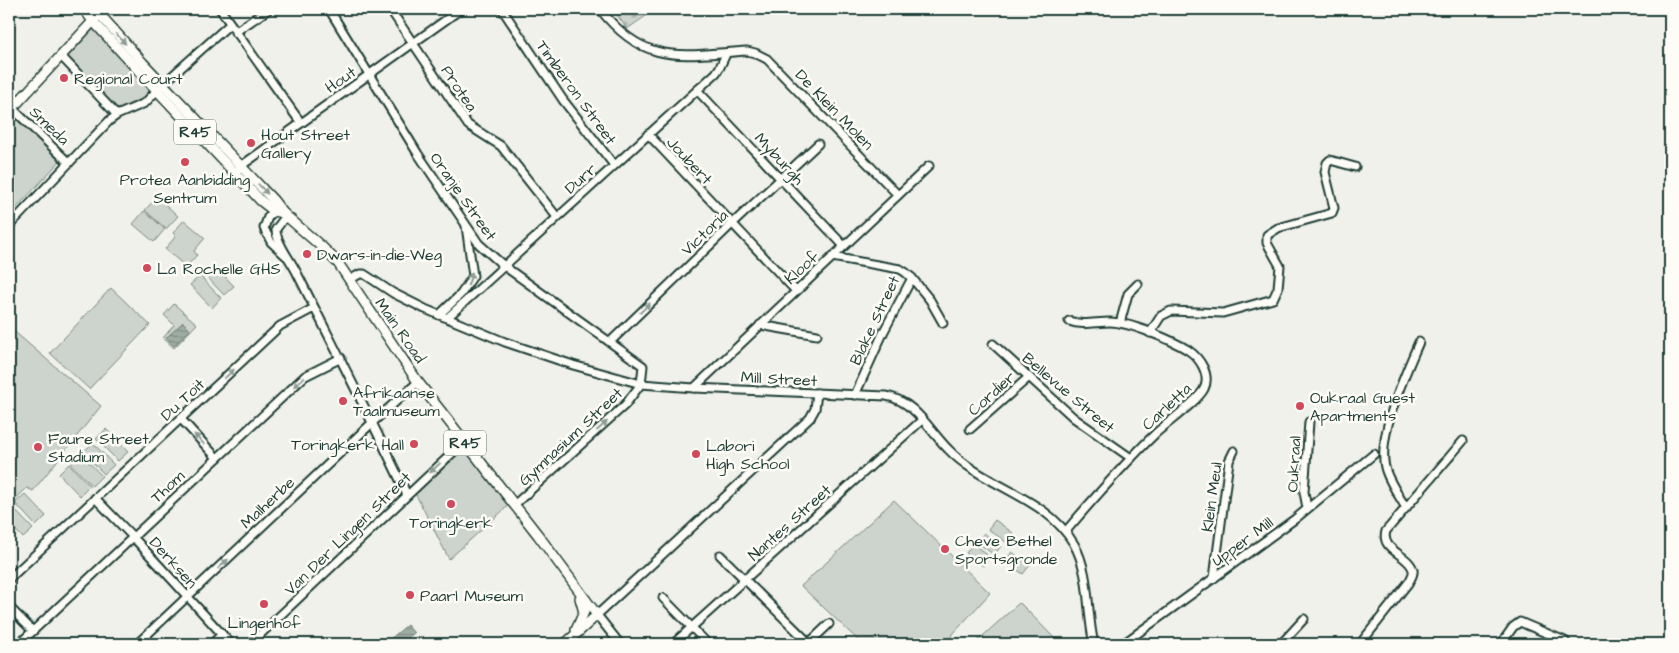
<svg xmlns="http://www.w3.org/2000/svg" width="1679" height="653" viewBox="0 0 1679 653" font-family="'Architects Daughter',sans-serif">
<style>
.cemetery{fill:url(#cemetery-stones);stroke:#768880}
.park{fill:#cdd3cd;stroke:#768880}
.water{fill:url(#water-rules);stroke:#6c8077}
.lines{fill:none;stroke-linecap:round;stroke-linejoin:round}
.minor-casing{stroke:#1f3d34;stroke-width:11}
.major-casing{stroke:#1f3d34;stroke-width:12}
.minor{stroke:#fdfcf7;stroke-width:7}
.major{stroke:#fdfcf7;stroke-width:9}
.oneway{fill:#8e9c96}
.poi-dot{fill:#d1495b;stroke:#fdfcf7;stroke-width:2}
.labels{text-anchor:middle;stroke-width:5;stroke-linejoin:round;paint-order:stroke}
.shield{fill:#fdfcf7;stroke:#62766e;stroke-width:1}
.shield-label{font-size:15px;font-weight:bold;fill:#1f3d34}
.poi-label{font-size:16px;fill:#1f3d34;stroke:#fdfcf7;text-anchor:start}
.street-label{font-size:16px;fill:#1f3d34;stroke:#fdfcf7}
</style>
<defs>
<pattern id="cemetery-stones" width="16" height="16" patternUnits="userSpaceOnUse" patternTransform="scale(1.25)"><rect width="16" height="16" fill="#cdd3cd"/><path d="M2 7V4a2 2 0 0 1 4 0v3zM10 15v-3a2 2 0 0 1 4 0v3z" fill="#b0b6b1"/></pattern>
<pattern id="water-rules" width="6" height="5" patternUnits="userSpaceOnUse" patternTransform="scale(1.25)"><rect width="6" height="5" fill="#9faca4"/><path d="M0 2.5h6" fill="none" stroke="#818d86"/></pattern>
</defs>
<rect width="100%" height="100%" fill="#f0f1eb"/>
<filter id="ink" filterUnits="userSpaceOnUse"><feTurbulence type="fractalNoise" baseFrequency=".02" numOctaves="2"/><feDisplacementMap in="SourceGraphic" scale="10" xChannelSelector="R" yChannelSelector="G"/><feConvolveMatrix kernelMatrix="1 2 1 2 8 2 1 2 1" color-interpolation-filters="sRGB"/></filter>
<g filter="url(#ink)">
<polygon class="cemetery" points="613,9 656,9 627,29"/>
<g class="park">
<path d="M94,29L156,90C144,102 131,100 118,111L67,58Z"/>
<polygon points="16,118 61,160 9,216 9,125"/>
<polygon points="157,197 178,216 166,229 145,210"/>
<polygon points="144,211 165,229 154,242 133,224"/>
<polygon points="184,220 205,238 194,251 197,255 186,267 165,249 176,236 173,233"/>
<polygon points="213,264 234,286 224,295 203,273"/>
<polygon points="200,276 221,298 212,308 190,285"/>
<polygon points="111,288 150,325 89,389 50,353"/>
<polygon points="174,304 197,324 174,348 163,338 174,325 164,315"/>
<polygon points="9,327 101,406 33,491 27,488 9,505"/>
<polygon points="106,429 128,452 118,461 96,439"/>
<polygon points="93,443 114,465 104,474 83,452"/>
<polygon points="464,449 508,506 449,559 415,493"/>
<polygon points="81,454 102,476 92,486 71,464"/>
<polygon points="69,464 90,486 80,496 59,474"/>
<polygon points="25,494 46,516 36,526 15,503"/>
<polygon points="894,500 990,593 944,644 862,644 801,586"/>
<polygon points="12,507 33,529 23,538 9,523 9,510"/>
<polygon points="995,520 1013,533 1006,542 988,529"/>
<polygon points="984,533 1001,546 994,555 977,542"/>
<polygon points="973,544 990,557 983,566 966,553"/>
<polygon points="1012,552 1030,565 1023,574 1005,561"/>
<polygon points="1020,603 1060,644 974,644 1019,603"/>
</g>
<g class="water">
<polygon points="183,322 190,330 174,346 166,338"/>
<polygon points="407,625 414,633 401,644 392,644 389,640"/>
</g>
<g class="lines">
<defs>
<g id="minor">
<polyline points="220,9 301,123"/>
<polyline points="329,9 418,154 479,244 504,266 643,366 641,384 625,405 514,505"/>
<polyline points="390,9 468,125 501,146 557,217"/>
<polyline points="502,9 563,100 614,165"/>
<path d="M600,9C645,67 682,55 747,51L755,53L767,59L898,195"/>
<polyline points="235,32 269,9"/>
<polyline points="61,56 117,115"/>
<polyline points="697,90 844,246"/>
<polyline points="12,108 69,163"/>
<polyline points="648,134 796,291"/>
<polyline points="235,173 241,166 461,9"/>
<polyline points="276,209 268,217 264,228 271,242 286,256"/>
<path d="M286,216L276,229C275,241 292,262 297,273C334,347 372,420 407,495"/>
<polyline points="9,226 109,121 117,115 145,103 163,84 230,24"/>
<polyline points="832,257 900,269 905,272 912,278 884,331 855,395"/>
<polyline points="912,278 930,300 943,323"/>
<path d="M349,280L360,274H364L393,293L425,309L505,342L573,365L641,384L694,388L886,396C915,401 929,430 948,449C985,488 1046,496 1074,544C1091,575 1086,611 1094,644"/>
<polyline points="439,315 461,294 473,276 466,226"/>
<polyline points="447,318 716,73 720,67 726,54"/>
<polyline points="1120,323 1128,294 1138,284"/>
<polyline points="760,325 817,335"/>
<polyline points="1150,333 1161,316 1171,311 1223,313 1273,299 1278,288 1280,266 1267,243 1267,235 1278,228 1332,213 1334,208 1325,172 1327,163 1330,160 1355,167"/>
<polyline points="610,342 732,224 818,144"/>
<polyline points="993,344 1074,418 1131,458"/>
<polyline points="694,388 929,166"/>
<polyline points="181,419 217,458"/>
<polyline points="970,429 1029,377"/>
<polyline points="95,498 133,537 231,644"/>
<polyline points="1307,508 1304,492 1309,422"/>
<path d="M1406,508C1399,496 1390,483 1386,471C1375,438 1406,373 1419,342"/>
<path d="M1066,531C1095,497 1124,464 1156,433C1168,422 1197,402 1204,389C1211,375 1200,358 1188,350C1172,340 1129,322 1110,322C1095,322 1083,326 1069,321"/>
<polyline points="720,555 810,644"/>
<polyline points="1214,578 1229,461 1234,451"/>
<polyline points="9,579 280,326 314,308"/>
<polyline points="663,598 708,644"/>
<polyline points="9,607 33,631"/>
<polyline points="19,644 305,376 341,358"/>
<polyline points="137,644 373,422 418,382"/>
<polyline points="212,644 222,634"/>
<polyline points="250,644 464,442"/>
<polyline points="620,644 597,615 810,418 815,409 817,393"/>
<polyline points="673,644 922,420"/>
<polyline points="808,644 829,624"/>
<polyline points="1123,644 1295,519 1374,454"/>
<polyline points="1281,644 1304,619"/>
<path d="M1360,644L1409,582C1411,578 1414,574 1413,570C1409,554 1380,551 1386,531L1463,441"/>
<polyline points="1501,644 1513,627 1520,622 1565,641"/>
</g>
<g id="major">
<polyline points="84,9 93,21 136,68 261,201 274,211 283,213"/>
<polyline points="95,9 143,63 273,200 283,213 323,248 338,263 418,382 538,535 597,615 565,644"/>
<polyline points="9,112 96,18"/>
<polyline points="576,630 584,612 580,598"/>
</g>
</defs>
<use href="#minor" class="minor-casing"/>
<use href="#major" class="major-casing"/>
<use href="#minor" class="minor"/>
<use href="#major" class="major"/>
</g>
<defs><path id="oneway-solid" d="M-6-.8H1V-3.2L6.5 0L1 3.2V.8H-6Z" transform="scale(1.25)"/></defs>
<g class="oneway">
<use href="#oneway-solid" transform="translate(121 39) rotate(48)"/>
<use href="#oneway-solid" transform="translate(263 189) rotate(46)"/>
<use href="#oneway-solid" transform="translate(470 279) rotate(-71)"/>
<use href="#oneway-solid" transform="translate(645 308) rotate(-44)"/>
<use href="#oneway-solid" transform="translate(229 374) rotate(-43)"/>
<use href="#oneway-solid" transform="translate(299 382) rotate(138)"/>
<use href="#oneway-solid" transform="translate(602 426) rotate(-42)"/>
<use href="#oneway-solid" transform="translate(199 439) rotate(-134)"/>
<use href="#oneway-solid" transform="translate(435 468) rotate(137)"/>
<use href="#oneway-solid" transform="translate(223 564) rotate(-43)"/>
</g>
</g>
<g class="poi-dot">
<circle cx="64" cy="78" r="5"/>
<circle cx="251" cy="143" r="5"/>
<circle cx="185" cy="162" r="5"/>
<circle cx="307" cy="254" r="5"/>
<circle cx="147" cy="268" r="5"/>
<circle cx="343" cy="401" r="5"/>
<circle cx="1300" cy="406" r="5"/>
<circle cx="414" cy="444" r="5"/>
<circle cx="38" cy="447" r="5"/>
<circle cx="696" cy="454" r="5"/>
<circle cx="451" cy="504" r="5"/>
<circle cx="945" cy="549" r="5"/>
<circle cx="410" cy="595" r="5"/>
<circle cx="264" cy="604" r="5"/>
</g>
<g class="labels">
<g class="shield">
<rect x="174" y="119.5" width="42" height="25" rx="4"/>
<rect x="444" y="430.5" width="42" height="25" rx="4"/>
</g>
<g class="shield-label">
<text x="195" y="137">R45</text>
<text x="465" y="448">R45</text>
</g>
<g class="poi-label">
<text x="74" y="84">Regional Court</text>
<text x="261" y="140">Hout Street<tspan x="261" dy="18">Gallery</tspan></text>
<text x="185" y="185" text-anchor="middle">Protea Aanbidding<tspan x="185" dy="18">Sentrum</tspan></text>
<text x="317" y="260">Dwars-in-die-Weg</text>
<text x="157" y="274">La Rochelle GHS</text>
<text x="353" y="398">Afrikaanse<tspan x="353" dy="18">Taalmuseum</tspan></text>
<text x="1310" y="403">Oukraal Guest<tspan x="1310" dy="18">Apartments</tspan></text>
<text x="48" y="444">Faure Street<tspan x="48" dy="18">Stadium</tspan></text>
<text x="404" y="450" text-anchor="end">Toringkerk Hall</text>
<text x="706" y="451">Labori<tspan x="706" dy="18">High School</tspan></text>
<text x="451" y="528" text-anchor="middle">Toringkerk</text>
<text x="955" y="546">Cheve Bethel<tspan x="955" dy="18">Sportsgronde</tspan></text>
<text x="420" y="601">Paarl Museum</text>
<text x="264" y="628" text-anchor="middle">Lingenhof</text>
</g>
<g class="street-label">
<text transform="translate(340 79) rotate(-35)" y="6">Hout</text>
<text transform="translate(460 88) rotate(56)" y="6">Protea</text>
<text transform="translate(577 92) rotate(54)" y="6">Timberon Street</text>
<text transform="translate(835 109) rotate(46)" y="6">De Klein Molen</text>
<text transform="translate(50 125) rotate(44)" y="6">Smeda</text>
<text transform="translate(780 158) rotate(47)" y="6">Myburgh</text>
<text transform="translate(690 160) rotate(47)" y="6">Joubert</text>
<text transform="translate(580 178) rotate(-42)" y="6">Durr</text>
<text transform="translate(464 196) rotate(55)" y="6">Oranje Street</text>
<text transform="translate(704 232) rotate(-44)" y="6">Victoria</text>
<text transform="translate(801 267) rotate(-43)" y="6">Kloof</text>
<text transform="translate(874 320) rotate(-65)" y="6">Blake Street</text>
<text transform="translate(401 330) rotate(55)" y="6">Main Road</text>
<text transform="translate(779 378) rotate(3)" y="6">Mill Street</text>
<text transform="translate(1069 392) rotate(40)" y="6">Bellevue Street</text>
<text transform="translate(991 393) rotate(-42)" y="6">Cordier</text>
<text transform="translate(182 399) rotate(-43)" y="6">Du Toit</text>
<text transform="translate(1166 406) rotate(-43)" y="6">Carletta</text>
<text transform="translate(570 436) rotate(-43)" y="6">Gymnasium Street</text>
<text transform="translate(1293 464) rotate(-87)" y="6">Oukraal</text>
<text transform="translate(167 486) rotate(-43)" y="6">Thom</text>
<text transform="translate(1211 497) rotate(-82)" y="6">Klein Meul</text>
<text transform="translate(267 502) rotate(-43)" y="6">Malherbe</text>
<text transform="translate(789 522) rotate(-42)" y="6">Nantes Street</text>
<text transform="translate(347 533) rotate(-44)" y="6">Van Der Lingen Street</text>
<text transform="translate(1242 541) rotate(-36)" y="6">Upper Mill</text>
<text transform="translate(174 562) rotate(48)" y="6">Derksen</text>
</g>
</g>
<rect width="1679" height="653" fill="none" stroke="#fdfcf7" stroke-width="30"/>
<rect x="15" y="15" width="1649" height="623" fill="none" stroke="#1f3d34" stroke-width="2" filter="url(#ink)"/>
</svg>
